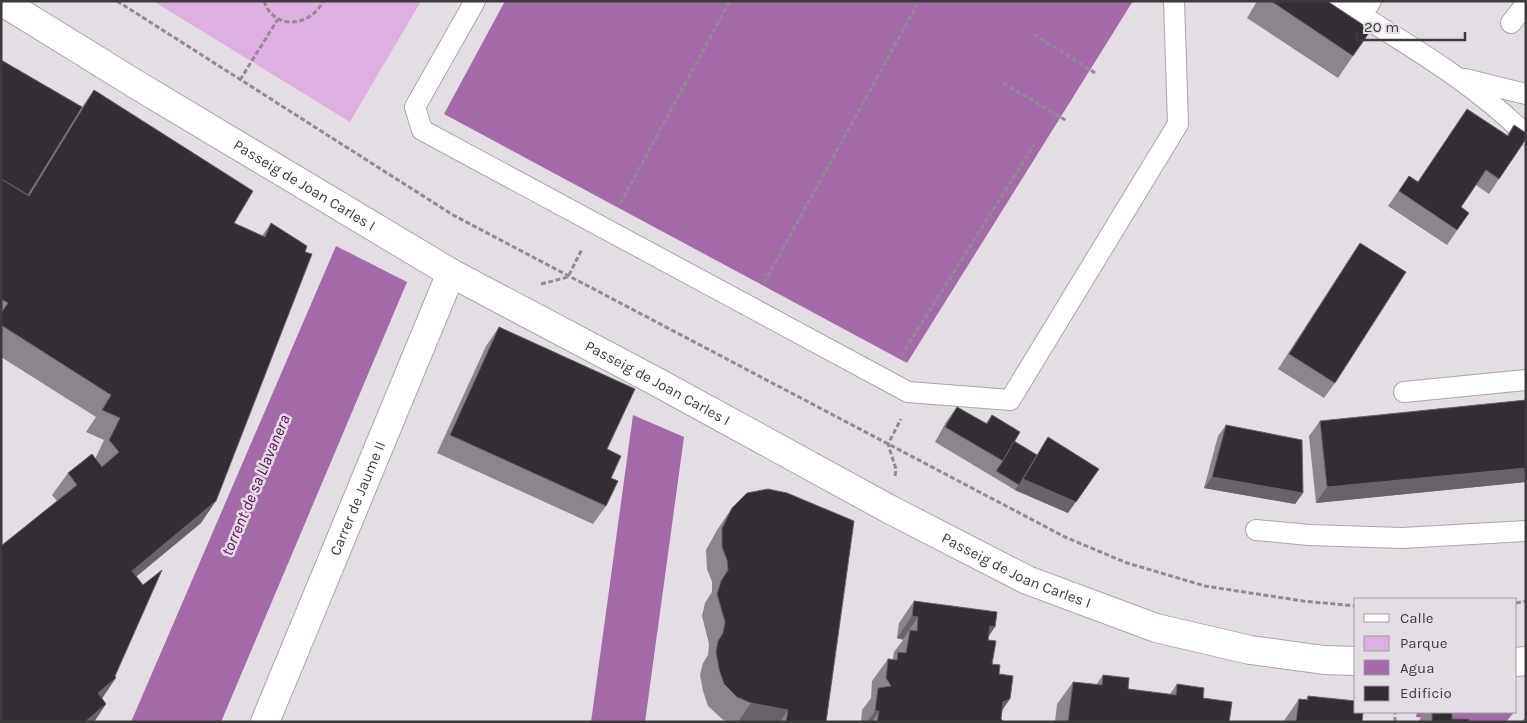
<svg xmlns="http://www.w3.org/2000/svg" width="1527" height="723" viewBox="0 0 1527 723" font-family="Karla,sans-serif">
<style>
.park{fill:#dfafe1}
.water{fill:#a469a8}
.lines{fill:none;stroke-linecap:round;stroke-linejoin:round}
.lane-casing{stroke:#aaa5ab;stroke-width:22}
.street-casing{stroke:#aaa5ab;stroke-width:30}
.path{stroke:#908c90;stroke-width:3;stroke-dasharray:5 2.5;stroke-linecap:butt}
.lane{stroke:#fff;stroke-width:20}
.street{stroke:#fff;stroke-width:28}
.wall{fill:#8c868c}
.shaded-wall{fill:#686368}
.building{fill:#332e33;stroke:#686368}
.labels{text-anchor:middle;stroke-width:5;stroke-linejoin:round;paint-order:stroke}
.street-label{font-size:15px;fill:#3d3a3d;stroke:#e4dee4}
.water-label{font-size:16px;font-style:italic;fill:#580b5d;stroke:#e4dee4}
</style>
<rect width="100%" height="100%" fill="#e4dee4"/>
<polygon class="park" points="153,1 421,1 350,122"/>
<g class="water">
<polygon points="505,1 1133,1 907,363 444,114"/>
<polygon points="336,246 407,282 221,722 131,722"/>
<polygon points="633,415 684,437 645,722 591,722"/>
<polygon points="1417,712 1514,712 1506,722 1451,722 1447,720 1416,717"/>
</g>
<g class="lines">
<defs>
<g id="lane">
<polyline points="475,1 415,107 422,130 908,392 1010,400 1178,124 1174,1"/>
<path d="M1338,1C1403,42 1471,80 1526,135"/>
<polyline points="1361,16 1371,1"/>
<polyline points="1511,23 1526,4"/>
<polyline points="1465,79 1526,94"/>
<polyline points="1404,392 1526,380"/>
<polyline points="1256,530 1309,535 1402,538 1526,531"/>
</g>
<g id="street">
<path id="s1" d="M1,1L137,85L451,273L657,382L889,509L1027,580L1156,628L1250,650L1324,660L1356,661"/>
<polyline points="1516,662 1526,661"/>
<path id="s2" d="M265,722L451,273"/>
</g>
</defs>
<use href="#lane" class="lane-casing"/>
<use href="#street" class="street-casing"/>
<g class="path">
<polyline points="117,1 453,215 1065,537 1127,563 1205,586 1303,601 1356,606"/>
<path d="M264,1C274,31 311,27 323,1"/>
<polyline points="1034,34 1095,73"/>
<polyline points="240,80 278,19"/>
<polyline points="1003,83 1067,121"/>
<polyline points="620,204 730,1"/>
<polyline points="764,283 917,5"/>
<polyline points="541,284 568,277 582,249"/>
<polyline points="901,356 1034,145"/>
<polyline points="895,476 896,469 888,444 901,419"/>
<polyline points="1516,603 1526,601"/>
<polyline points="1395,722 1395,712"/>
</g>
<use href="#lane" class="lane"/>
<use href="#street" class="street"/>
</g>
<g class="wall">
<polygon points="1257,1 1327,1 1353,56 1338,78 1247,18"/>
<polygon points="1,60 82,107 94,90 234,223 262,236 271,223 201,523 136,577 102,698 106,704 94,722 1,722 57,501 52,495 68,473 95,459 104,440 86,432 96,417 1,357"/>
<polygon points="1514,125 1499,179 1489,194 1476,185 1461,207 1469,213 1447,245 1388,206 1409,176 1418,182 1507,135"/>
<polygon points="1360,243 1335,383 1324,398 1278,369 1350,258"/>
<polygon points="499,327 607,449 606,506 593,524 437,453 486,346"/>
<polygon points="1526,400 1526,482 1316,503 1309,436 1320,421"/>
<polygon points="957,407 986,423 992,415 1014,442 1037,455 1048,437 1068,513 1015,490 935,442 946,422"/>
<polygon points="1226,425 1303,493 1295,504 1204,488 1218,436"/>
<polygon points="732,508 826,722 728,722 722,719 708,706 703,691 700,675 703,663 708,655 709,644 702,616 705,603 712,592 712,582 707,569 706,550 717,530"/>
<polygon points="914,601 988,637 988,640 992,664 999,674 1002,710 1001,719 1004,722 861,722 862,710 871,698 872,681 888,659 892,660 893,658 894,652 903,640 897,638 899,623"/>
<polygon points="1103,675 1128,689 1170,694 1177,684 1203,698 1229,722 1055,722 1057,704 1073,682 1096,685"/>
<polygon points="1308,696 1356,712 1362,722 1283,722 1299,699 1306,699"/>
<polygon points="1425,712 1452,712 1452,719 1468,722 1418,722"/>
<polygon points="1526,716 1526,722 1522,722"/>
</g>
<g class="shaded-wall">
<polygon points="1526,468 1526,482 1316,503 1327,487"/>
<polygon points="1099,469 1068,513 1015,490 1023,479"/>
<polygon points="1212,477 1303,493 1295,504 1204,488"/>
<polygon points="216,501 201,523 116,593 132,571"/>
<polygon points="912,616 918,617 903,639 897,638"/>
<polygon points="990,626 995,627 980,649"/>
<polygon points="116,678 101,700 98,693"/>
<polygon points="1010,699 994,722 1003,702"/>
<polygon points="751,703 788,710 780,722 738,722"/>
<polygon points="106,704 94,722 85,722"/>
<polygon points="875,711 879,711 872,722 867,722"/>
</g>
<g class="building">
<polygon points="1271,1 1327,1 1371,30 1353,56"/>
<polygon points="1,60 82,107 28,195 1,179"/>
<polygon points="94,90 253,191 234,223 265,237 271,223 307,246 305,252 312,254 216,501 132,571 143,585 162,570 115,676 116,678 98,693 106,704 85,722 1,722 1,546 77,485 68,473 92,454 102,467 119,452 109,440 120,418 102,410 111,395 1,325 1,313 8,303 1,299 1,179 29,196"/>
<polygon points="1467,109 1508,136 1514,125 1526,133 1526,139 1499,179 1486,170 1461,207 1469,213 1457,230 1399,191 1409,176 1418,182"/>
<polygon points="1360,243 1406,272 1335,383 1289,354"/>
<polygon points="499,327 635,389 607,449 621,456 611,478 618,481 606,506 450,435"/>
<polygon points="1526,400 1526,468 1327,487 1320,421"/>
<polygon points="957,407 987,424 992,415 1020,432 1003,461 945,427"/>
<polygon points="1226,425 1302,440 1303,493 1212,477"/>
<polygon points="1048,437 1099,469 1076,502 1023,479"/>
<polygon points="1014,441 1037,455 1019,485 996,471 1003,461"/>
<polygon points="768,489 787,493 854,521 826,722 786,722 788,710 751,703 737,697 724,684 719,669 716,652 718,641 723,633 725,622 717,594 721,581 728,570 727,560 722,547 722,528 732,508 747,493"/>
<polygon points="914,601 997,612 995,627 990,626 988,640 996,641 992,664 1000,665 999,674 1013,676 1010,699 1003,702 1001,719 1004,722 877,722 879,711 875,711 878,688 891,686 886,678 888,659 897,660 898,652 906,653 910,630 917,631 918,617 912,616"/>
<polygon points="1103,675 1129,678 1128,689 1176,695 1177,684 1204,688 1203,698 1232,702 1229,722 1068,722 1073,682 1102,685"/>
<polygon points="1308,696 1356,701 1356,712 1363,712 1362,722 1296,722 1299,699 1308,700"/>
<polygon points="1432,712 1452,712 1452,719 1469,719 1468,722 1432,722"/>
</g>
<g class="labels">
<g class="street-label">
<text dy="5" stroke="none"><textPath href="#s1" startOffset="355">Passeig de Joan Carles I</textPath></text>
<text dy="5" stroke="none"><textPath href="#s1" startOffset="760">Passeig de Joan Carles I</textPath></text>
<text dy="5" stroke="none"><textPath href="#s2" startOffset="242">Carrer de Jaume II</textPath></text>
<text dy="5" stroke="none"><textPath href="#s1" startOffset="1165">Passeig de Joan Carles I</textPath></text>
</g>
<g class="water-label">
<text transform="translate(255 485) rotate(-67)" y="6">torrent de sa Llavanera</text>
</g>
</g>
<rect width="1527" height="723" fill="none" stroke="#3d3a3d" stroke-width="5"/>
<rect x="1354" y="598" width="162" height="115" fill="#e4dee4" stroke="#a19ca1"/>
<rect x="1364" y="614" width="25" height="8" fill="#ffffff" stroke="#a19ca1"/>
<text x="1400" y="623" font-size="15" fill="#3d3a3d">Calle</text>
<rect x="1364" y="636" width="25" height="15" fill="#dfafe1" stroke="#a19ca1"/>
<text x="1400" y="648" font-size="15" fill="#3d3a3d">Parque</text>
<rect x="1364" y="660" width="25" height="15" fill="#a469a8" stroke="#a19ca1"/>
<text x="1400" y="673" font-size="15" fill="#3d3a3d">Agua</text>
<rect x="1364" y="686" width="25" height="15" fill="#332e33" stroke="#a19ca1"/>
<text x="1400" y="698" font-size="15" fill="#3d3a3d">Edificio</text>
<path d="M1357 32v8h108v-8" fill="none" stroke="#3d3a3d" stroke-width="2.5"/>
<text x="1364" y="32" font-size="15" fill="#3d3a3d" stroke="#e4dee4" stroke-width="4" paint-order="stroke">20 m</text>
</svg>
